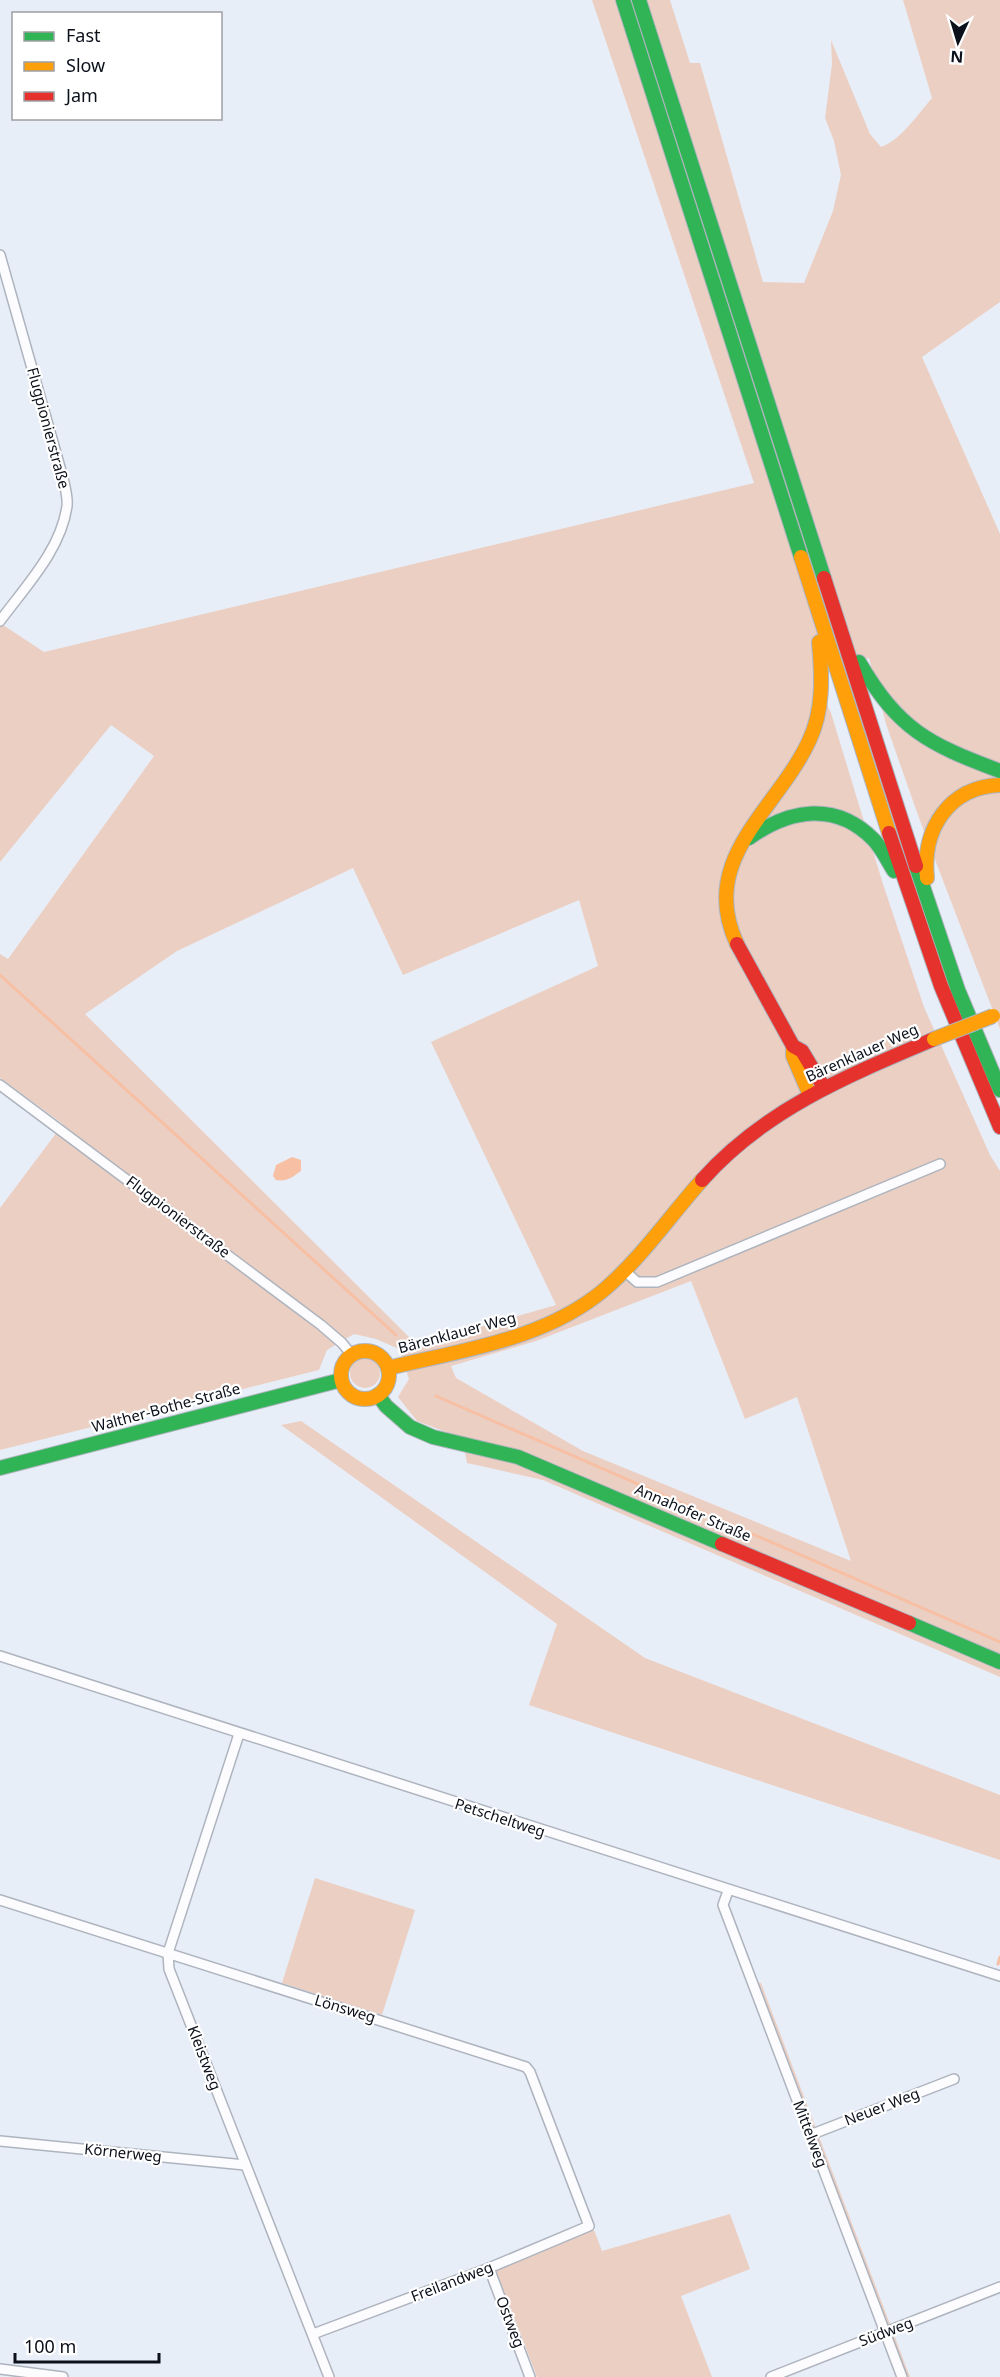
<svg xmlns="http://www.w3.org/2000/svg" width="1000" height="2377" viewBox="0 0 1000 2377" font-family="'Noto Sans',sans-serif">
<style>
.green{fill:#ebcfc3;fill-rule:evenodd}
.water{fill:#f7bfa3}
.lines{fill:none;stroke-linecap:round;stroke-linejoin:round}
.stream{stroke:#f7bfa3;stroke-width:3}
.street-casing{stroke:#aeb4be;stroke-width:12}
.fast-casing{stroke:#aeb4be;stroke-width:16}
.slow-casing{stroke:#aeb4be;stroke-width:16}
.jam-casing{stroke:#aeb4be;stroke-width:16}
.street{stroke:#fcfcfe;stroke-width:9}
.fast{stroke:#30b455;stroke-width:14}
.slow{stroke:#ff9f0a;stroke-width:14}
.jam{stroke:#e5322d;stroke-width:14}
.slow-bridge-casing{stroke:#aeb4be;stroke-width:16;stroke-linecap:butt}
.slow-bridge{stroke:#ff9f0a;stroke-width:14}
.labels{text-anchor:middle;stroke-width:4.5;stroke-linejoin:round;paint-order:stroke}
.street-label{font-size:15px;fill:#0b101a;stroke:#fff}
</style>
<rect width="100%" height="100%" fill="#e8eef8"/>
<g class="green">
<path d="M592,0H670L690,63H700L763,282L804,283L833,211L841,175L834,141L825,118L832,64L831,40L870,134L881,147C901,140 918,114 932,98L903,0H1000V302L922,357L1000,534V1029L919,818L886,724L869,658L813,675L831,713L883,884L924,1007L990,1155L1000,1171V1677L543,1480L467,1463L462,1438L417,1421L398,1397L409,1379L399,1349L376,1339L354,1334L327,1350L319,1370L0,1450V1208L63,1124L0,1078V954L8,959L154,756L111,725L0,862V623L44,652L754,483ZM353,868L403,975L579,900L598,966L431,1042L556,1305L417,1345L85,1014L177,951ZM691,1281L745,1419L797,1397L851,1561L583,1451L456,1378L451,1366L536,1341Z"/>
<circle cx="365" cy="1373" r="15"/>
<polygon points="301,1421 645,1658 1000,1795 1000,1860 529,1705 557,1624 281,1425"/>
<polygon points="315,1878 415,1910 382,2015 282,1983"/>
<polygon points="746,1980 761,1983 910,2377 898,2377"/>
<polygon points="730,2214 750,2269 681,2296 712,2377 537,2377 495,2268 594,2230 602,2251"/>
</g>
<path class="water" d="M292,1157L301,1160V1171C293,1177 286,1182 276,1180L273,1176L276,1165Z"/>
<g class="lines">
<g class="stream">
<polyline points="0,975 396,1335"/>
<polyline points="436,1396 1000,1642"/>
<polyline points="998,1964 1000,1957"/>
</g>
<defs>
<g id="street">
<path d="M0,255L63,478C65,487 68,497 67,506C61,550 25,587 0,621"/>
<polyline points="0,1085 321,1325 342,1343 351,1354"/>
<polyline points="626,1272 637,1282 657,1282 940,1164"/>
<polyline points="0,1656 1000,1976"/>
<polyline points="239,1734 168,1953 169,1969 329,2377"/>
<polyline points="728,1891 723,1905 902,2377"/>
<polyline points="0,1900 526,2067 530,2072 589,2226 489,2268 313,2334"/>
<polyline points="810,2135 954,2079"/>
<polyline points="0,2141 245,2165"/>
<polyline points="489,2268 530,2377"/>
<polyline points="0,2369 63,2377"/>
<polyline points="771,2377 1000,2287"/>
</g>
<g id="fast">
<polyline points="623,0 801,557"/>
<polyline points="639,0 824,578"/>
<path d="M859,662C899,730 928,744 1000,771"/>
<path d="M749,838C790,809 836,801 874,840C882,849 888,861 894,871"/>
<polyline points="916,866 958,990 1000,1090"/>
<polyline points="378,1395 386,1406 410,1427 433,1437 518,1457 722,1544"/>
<polyline points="0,1468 341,1380"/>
<polyline points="909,1623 1000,1662"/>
</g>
<g id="slow">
<polyline points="801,557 889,833"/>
<path d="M927,878C922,830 948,787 1000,785"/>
<path d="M737,944C697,859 777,810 809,741C824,710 822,675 819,642"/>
<polyline points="793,1046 793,1056 809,1093"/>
<circle cx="365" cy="1375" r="24"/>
<path d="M388,1368C462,1350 545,1340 605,1289C642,1257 670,1216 702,1180"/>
</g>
<g id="jam">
<polyline points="824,578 916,866"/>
<polyline points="889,833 941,986 1000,1127"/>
<polyline points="737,944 793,1046 802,1051 823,1086"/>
<path d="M702,1180C765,1109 849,1075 934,1039"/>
<polyline points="722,1544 909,1623"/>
</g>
</defs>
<use href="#street" class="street-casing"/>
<use href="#fast" class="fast-casing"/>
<use href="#slow" class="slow-casing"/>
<use href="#jam" class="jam-casing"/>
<use href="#street" class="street"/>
<use href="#fast" class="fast"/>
<use href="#slow" class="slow"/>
<use href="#jam" class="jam"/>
<defs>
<polyline id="slow-bridge" points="934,1039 993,1016"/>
</defs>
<use href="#slow-bridge" class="slow-bridge-casing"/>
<use href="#slow-bridge" class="slow-bridge"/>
</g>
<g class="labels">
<g class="street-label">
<text transform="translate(48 428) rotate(75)" y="5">Flugpionierstraße</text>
<text transform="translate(862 1053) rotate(-24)" y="5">Bärenklauer Weg</text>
<text transform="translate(178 1217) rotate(37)" y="5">Flugpionierstraße</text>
<text transform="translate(457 1333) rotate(-15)" y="5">Bärenklauer Weg</text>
<text transform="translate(166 1408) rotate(-15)" y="5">Walther-Bothe-Straße</text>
<text transform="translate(693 1513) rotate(23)" y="5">Annahofer Straße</text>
<text transform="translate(500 1818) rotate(18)" y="5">Petscheltweg</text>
<text transform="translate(345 2009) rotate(17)" y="5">Lönsweg</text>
<text transform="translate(204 2058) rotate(69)" y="5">Kleistweg</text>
<text transform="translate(882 2107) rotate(-21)" y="5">Neuer Weg</text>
<text transform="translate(810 2134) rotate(69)" y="5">Mittelweg</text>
<text transform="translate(123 2153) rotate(6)" y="5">Körnerweg</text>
<text transform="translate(452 2282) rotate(-21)" y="5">Freilandweg</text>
<text transform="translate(510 2322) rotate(69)" y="5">Ostweg</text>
<text transform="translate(886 2332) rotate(-21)" y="5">Südweg</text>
</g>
</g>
<rect x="12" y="12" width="210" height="108" fill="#ffffff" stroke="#9d9fa3" stroke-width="1.5"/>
<rect x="24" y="32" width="30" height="9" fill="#30b455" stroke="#9d9fa3" stroke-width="1.5"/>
<text x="66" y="42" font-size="18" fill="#0b101a">Fast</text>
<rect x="24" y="62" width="30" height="9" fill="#ff9f0a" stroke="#9d9fa3" stroke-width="1.5"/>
<text x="66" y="72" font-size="18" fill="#0b101a">Slow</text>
<rect x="24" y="92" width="30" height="9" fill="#e5322d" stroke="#9d9fa3" stroke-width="1.5"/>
<text x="66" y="102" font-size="18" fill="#0b101a">Jam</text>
<g transform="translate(958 42) rotate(184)" stroke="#ffffff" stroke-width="4.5" paint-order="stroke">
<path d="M0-4.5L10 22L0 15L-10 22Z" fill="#0b101a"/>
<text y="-9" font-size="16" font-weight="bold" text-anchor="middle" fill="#0b101a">N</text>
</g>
<path d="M15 2353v9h144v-9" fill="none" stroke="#0b101a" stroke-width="3"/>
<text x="24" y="2353" font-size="18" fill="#0b101a" stroke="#ffffff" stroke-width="4.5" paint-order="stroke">100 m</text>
</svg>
